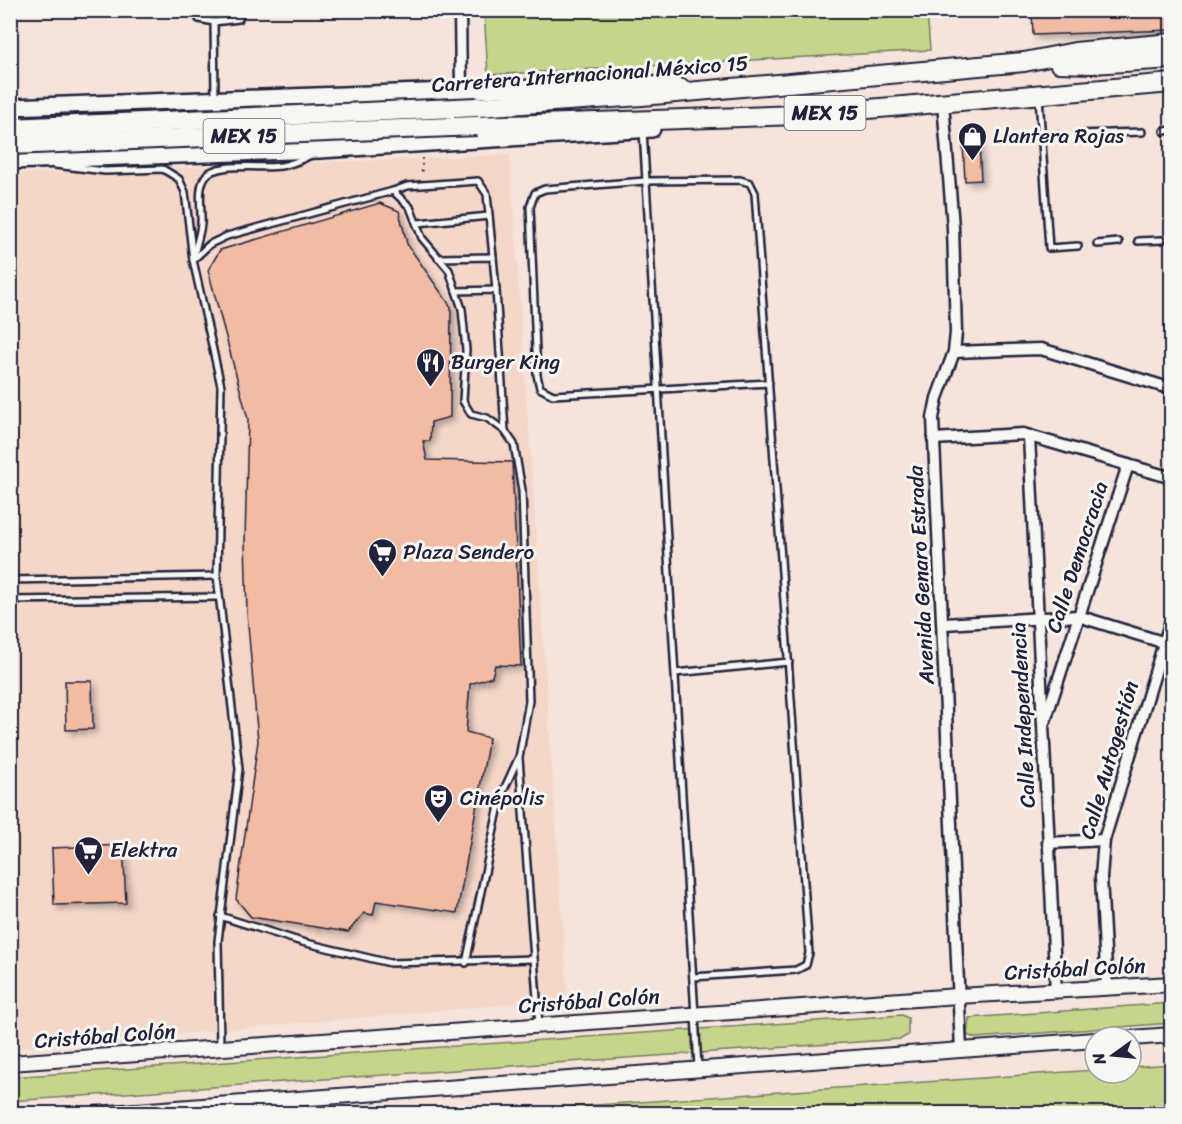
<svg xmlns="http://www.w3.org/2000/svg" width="1182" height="1124" viewBox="0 0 1182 1124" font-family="Sriracha,sans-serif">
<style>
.built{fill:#f3d8ca}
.green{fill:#c5d68a;stroke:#747c62;stroke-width:1.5}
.building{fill:#f1bba4;stroke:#22223b;stroke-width:1.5;filter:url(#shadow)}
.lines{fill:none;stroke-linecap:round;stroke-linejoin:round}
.service-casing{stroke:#22223b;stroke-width:10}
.minor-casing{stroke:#22223b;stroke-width:15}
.tertiary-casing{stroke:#22223b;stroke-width:18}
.secondary-casing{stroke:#22223b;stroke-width:20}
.trunk-casing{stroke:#22223b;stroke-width:22}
.path{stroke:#22223b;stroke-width:2;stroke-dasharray:1.5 4.5;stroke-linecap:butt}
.service{stroke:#f6f6f2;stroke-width:5}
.minor{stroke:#f6f6f2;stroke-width:10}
.tertiary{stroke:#f6f6f2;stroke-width:14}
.secondary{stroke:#f6f6f2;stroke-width:15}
.trunk{stroke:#f6f6f2;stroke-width:18}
.trunk-bridge-casing{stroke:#22223b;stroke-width:22;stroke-linecap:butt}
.trunk-bridge{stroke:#f6f6f2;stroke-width:18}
.labels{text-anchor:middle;stroke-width:6;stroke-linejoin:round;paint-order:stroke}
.shield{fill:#f6f6f2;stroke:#626272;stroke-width:1.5}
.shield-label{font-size:20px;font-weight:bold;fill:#22223b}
.street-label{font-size:21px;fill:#22223b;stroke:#f6f6f2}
.poi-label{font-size:21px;fill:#22223b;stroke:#f6f6f2;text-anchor:start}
</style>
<defs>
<filter id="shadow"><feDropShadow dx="4" dy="4" stdDeviation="3" flood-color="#0004"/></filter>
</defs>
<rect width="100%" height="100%" fill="#f4e4db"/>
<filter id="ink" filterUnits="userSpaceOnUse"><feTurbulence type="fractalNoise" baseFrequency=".0167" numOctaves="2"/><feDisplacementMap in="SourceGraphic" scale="12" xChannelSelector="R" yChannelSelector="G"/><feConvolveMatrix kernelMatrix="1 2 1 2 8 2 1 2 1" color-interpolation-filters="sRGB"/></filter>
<g filter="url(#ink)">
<polygon class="built" points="510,155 568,999 11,1049 10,174"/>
<g class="green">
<polygon points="484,11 927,11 930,50 488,75"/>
<polygon points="1171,1003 1171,1023 975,1038 967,1035 969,1018"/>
<polygon points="902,1015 908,1018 908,1035 901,1039 11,1101 11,1077"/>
<polygon points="1171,1064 1171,1113 482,1113 1095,1070 1095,1073 1131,1073 1131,1067"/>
</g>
<g class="building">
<polygon points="1032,10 1172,10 1172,30 1033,35"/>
<polygon points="979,142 981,180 965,181 963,143"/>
<polygon points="380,203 399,211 407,244 451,307 450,417 431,422 430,441 423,441 427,460 512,462 521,666 495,665 492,677 470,684 466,732 489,738 457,913 376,901 373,915 364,913 348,932 251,917 236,899 258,741 247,613 245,541 248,419 208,270 220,250"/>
<polygon points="65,681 92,681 93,729 66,730"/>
<polygon points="123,845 126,903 54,905 52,848"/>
</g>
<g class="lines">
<defs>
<g id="service">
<polyline points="198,10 199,19 214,22 215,97"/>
<polyline points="214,22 239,19 241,10"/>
<polyline points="1039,97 1049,248 1078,246"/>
<polyline points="643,130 698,1067"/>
<polyline points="1164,131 1172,130"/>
<polyline points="1079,134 1142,132"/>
<polyline points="1042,135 1057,135"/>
<polyline points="55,165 105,171 163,169 179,179 185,192 193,260 221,386 217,576 239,769 218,941 220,1046"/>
<polyline points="393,191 407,186 478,181 487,194 493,257"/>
<polyline points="418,223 489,216"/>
<polyline points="1138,241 1162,240"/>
<polyline points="1097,244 1119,242"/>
<path d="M194,256C196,245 200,234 201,224C202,209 197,190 205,177C215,161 263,169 281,166C293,164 301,160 311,155"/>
<polyline points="438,258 493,257 496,290"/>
<polyline points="193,260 210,244 227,236 393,191 410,207 422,238 449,270 462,309 466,350 463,401 471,414 487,418 505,431 514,444 522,490 529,701 519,758 539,1025"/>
<polyline points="456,291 496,290 505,431"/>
<polyline points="10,580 217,576"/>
<polyline points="10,600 219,597"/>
<polyline points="675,673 789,662"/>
<polyline points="220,916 302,942 390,963 534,959"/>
<polyline points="466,963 501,796 518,759"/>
<path d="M693,977L796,970L806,965L809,953C791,699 773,446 755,193L750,183L740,180L645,181L545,189L535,193L530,207L537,375L540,388L553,395L769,383"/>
</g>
<g id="minor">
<polyline points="460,10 461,89"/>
<polyline points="943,103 953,227 956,333 954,352 937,398 933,418 961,1050"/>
<polyline points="954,352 1041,349 1172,389"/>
<polyline points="1029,436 1056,992"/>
<polyline points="933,439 1023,434 1172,478"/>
<polyline points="944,624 1078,616 1172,645"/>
<polyline points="1045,721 1128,465"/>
<polyline points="1048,843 1104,840"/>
<polyline points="1107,988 1101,877 1104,840 1172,617"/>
</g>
<g id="tertiary">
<polyline points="1131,1038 1172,1035"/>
<polyline points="10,1063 958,996 1172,984"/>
<polyline points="96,1114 1095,1040"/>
</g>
<g id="secondary">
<polyline points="10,107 643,84 681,87"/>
<polyline points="10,161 320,150 652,129"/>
</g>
<g id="trunk">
<polyline points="1059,63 1092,64 1172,59"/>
<polyline points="477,107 642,96 1024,62 1075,52 1172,43"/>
<polyline points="477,126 798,115 1172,83"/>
</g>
</defs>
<use href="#service" class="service-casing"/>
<use href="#minor" class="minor-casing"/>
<use href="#tertiary" class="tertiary-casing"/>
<use href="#secondary" class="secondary-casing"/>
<use href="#trunk" class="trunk-casing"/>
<polyline class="path" points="422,158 422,176"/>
<use href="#service" class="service"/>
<use href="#minor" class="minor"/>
<use href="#tertiary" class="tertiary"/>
<use href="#secondary" class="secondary"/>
<use href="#trunk" class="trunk"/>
<defs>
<g id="trunk-bridge">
<polyline points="10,128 477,107"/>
<polyline points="10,145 477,126"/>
</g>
</defs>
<use href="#trunk-bridge" class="trunk-bridge-casing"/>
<use href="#trunk-bridge" class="trunk-bridge"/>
</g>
</g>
<defs>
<symbol id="shop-pin" viewBox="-11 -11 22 30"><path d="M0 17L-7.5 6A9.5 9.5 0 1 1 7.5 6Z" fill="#22223b" stroke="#f6f6f2"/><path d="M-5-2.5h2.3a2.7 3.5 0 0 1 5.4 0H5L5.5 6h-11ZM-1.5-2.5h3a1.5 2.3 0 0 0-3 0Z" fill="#fff"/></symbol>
<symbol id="restaurant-pin" viewBox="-11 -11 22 30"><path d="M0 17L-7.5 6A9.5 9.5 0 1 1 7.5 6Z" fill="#22223b" stroke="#f6f6f2"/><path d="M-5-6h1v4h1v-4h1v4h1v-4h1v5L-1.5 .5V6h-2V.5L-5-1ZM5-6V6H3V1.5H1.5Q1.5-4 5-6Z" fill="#fff"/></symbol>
<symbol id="supermarket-pin" viewBox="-11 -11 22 30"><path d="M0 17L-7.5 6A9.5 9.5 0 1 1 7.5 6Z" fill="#22223b" stroke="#f6f6f2"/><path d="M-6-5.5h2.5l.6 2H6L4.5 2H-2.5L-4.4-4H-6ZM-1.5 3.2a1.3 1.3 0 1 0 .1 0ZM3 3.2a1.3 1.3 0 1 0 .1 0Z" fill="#fff"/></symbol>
<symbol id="theatre-pin" viewBox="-11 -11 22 30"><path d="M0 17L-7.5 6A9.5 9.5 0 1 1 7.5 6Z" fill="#22223b" stroke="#f6f6f2"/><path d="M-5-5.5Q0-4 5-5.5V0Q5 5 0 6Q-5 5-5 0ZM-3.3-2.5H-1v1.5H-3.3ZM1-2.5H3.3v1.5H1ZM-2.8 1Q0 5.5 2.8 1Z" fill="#fff"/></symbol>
</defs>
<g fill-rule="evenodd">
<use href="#shop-pin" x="956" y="120" width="33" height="45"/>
<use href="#restaurant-pin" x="414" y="346" width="33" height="45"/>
<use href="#supermarket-pin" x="366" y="536" width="33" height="45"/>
<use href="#theatre-pin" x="422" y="782" width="33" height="45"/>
<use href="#supermarket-pin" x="72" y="834" width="33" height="45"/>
</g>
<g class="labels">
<g class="shield">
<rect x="784.5" y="96" width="81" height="34" rx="4.5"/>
<rect x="203.5" y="119" width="81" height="34" rx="4.5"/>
</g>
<g class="shield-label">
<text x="825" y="120">MEX 15</text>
<text x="244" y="143">MEX 15</text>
</g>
<g class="street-label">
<text transform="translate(590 74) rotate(-4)" y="7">Carretera Internacional México 15</text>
<text transform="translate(1077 557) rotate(-72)" y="7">Calle Democracia</text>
<text transform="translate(921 575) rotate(-93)" y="7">Avenida Genaro Estrada</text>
<text transform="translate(1023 715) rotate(-93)" y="7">Calle Independencia</text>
<text transform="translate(1109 760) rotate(-74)" y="7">Calle Autogestión</text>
<text transform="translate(1075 969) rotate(-3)" y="7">Cristóbal Colón</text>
<text transform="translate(589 1001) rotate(-4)" y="7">Cristóbal Colón</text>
<text transform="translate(105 1036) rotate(-4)" y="7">Cristóbal Colón</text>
</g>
<g class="poi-label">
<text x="993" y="143">Llantera Rojas</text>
<text x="451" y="369">Burger King</text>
<text x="403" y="559">Plaza Sendero</text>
<text x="460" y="805">Cinépolis</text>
<text x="110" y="857">Elektra</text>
</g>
</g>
<rect width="1182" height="1124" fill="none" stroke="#f6f6f2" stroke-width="36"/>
<rect x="18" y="18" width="1146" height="1088" fill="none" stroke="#22223b" stroke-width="2" filter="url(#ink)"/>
<g transform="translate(1113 1055) rotate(255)"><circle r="28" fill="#f6f6f2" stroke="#a1a1a9" stroke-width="1.5"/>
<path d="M0-4.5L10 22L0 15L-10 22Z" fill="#22223b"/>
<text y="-9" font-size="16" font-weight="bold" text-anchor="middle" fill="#22223b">N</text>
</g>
</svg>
